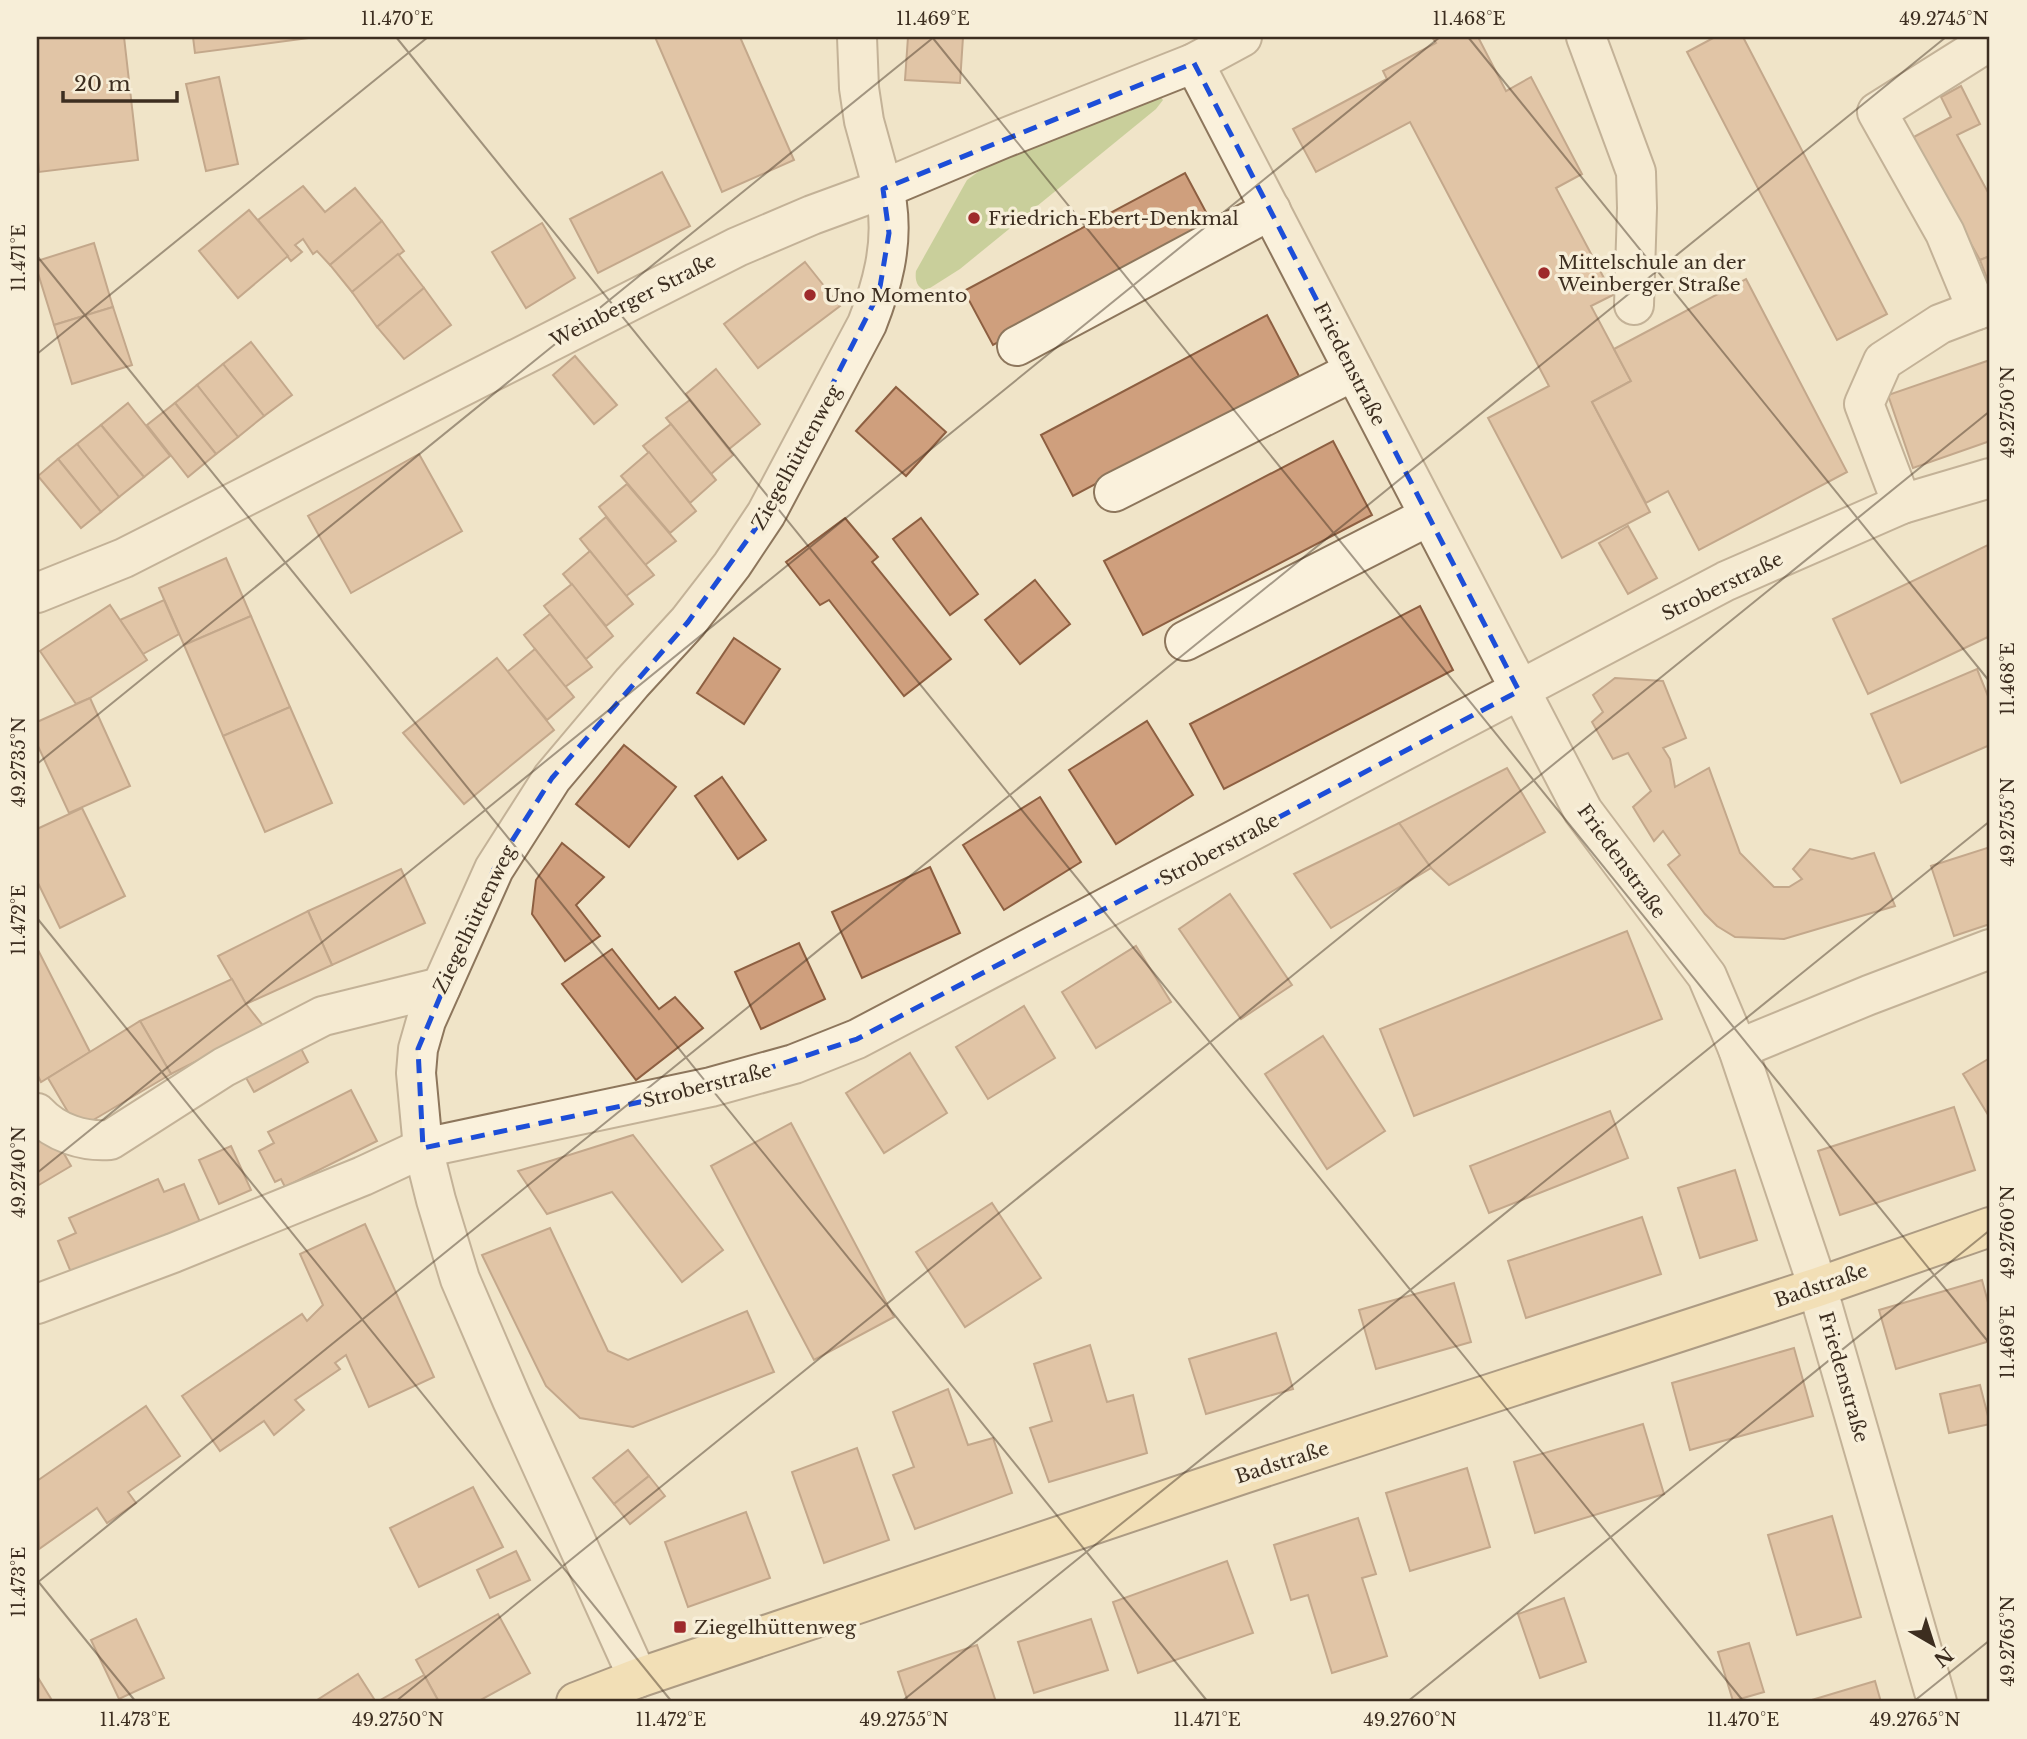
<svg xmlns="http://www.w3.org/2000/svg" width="2027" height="1739" viewBox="0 0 2027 1739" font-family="'Libre Baskerville',serif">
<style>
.green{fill:#c9cf9b}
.building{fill:#cf9f7d;stroke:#8d5f41;stroke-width:2}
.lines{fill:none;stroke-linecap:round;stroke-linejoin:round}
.minor-casing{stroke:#8d765c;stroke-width:42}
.major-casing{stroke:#5b4430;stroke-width:42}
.minor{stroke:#faf1dc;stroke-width:38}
.major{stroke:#f3d9a0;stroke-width:38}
.marked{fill:none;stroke:#1d4ed8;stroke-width:5;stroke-dasharray:14 9;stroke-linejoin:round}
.ticks{fill:none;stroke:#3d2e20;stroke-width:2;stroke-opacity:0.45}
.poi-dot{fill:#9e2a2b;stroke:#f7eed8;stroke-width:2.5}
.labels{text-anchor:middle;stroke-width:7;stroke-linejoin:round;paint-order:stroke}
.poi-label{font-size:19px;fill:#3d2e20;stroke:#f7eed8;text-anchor:start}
.street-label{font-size:19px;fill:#3d2e20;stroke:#f7eed8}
.neatline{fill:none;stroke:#3d2e20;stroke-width:2.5}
.ticks-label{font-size:18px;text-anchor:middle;fill:#3d2e20}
</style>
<rect width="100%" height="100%" fill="#f0e4c8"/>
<path class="green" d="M1160,96L1163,100L1156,109L960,269L930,288L924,290C916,286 915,279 916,271L967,180L982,169L1009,156Z"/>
<g class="building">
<polygon points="37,37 124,37 138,160 39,172 37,151"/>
<polygon points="193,37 316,37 195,53"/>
<polygon points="655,37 740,37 794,160 722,192"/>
<polygon points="908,37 963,37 960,83 905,80"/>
<polygon points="1432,37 1478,37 1506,91 1531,77 1582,174 1556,188 1613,295 1591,306 1631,381 1592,402 1650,512 1562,558 1488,418 1549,386 1410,122 1316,172 1293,129 1387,79 1383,71 1436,43"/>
<polygon points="1715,37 1743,37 1887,314 1837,340 1687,52"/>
<polygon points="219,77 238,164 206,171 186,84"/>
<polygon points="1961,86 1980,124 1957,135 1990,196 1990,256 1980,260 1912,138 1951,117 1941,97"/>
<polygon points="662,172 690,226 598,273 570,219"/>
<polygon points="1185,173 1214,227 993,345 964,291"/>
<polygon points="303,186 325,212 355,188 382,221 330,265 317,251 313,254 303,239 295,245 302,252 291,261 258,220"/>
<polygon points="249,210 288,256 238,298 199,251"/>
<polygon points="382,221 404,251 352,292 330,265"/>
<polygon points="542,223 575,278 526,308 492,252"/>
<polygon points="94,243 113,307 54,325 37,270 37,261"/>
<polygon points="398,254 424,288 377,327 352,292"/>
<polygon points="1990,256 1990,286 1980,260"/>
<polygon points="805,262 840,306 758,368 724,324"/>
<polygon points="1746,279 1847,472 1699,550 1668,491 1646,503 1592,402 1631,381 1614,349"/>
<polygon points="424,288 451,325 404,359 377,327"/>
<polygon points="113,307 132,365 72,384 54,325"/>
<polygon points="1267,315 1299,376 1073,496 1041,435"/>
<polygon points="251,342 292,395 264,416 223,364"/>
<polygon points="575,356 617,405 594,424 553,375"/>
<polygon points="1990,360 1990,441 1913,468 1888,395"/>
<polygon points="223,364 264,416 238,437 197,385"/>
<polygon points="716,369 760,424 729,449 686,394"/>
<polygon points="197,385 238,437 216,454 175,403"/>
<polygon points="896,387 946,432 906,476 856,431"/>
<polygon points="690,400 733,455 711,474 666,418"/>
<polygon points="128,403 170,456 144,477 101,425"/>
<polygon points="175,403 216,454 188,477 147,425"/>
<polygon points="671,424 716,480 690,503 643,446"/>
<polygon points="101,425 144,477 119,497 77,444"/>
<polygon points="1333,441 1372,515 1143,635 1104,561"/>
<polygon points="77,444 119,497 101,512 58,459"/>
<polygon points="649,452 696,511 670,533 621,476"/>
<polygon points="419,454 462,531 351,593 308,516"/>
<polygon points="58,459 101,512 81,528 38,476"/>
<polygon points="627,484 676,541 645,565 599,507"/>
<polygon points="606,517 654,575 626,596 580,539"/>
<polygon points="845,518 878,557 872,562 951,659 904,696 829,600 820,605 786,562"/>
<polygon points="921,518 978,594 950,615 893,539"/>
<polygon points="1628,526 1657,578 1628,594 1599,543"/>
<polygon points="1990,544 1990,636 1868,694 1833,619"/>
<polygon points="590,551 633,604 606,626 563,574"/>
<polygon points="226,558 251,616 184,645 159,588"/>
<polygon points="1035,580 1070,624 1020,664 985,620"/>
<polygon points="572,584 613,636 586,659 544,606"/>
<polygon points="164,600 179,634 143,654 120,620"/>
<polygon points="110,605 147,660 90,698 76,704 40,651"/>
<polygon points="1420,606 1453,670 1224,789 1190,724"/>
<polygon points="550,614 592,667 565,687 524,635"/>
<polygon points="251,616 290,707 223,736 184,645"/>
<polygon points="734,638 780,669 744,724 697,693"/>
<polygon points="535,649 574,697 547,720 507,672"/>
<polygon points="497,658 554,730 464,804 403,733"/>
<polygon points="1977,669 1990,701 1990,745 1901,783 1871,714"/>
<polygon points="1615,678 1663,681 1686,738 1663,748 1670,759 1675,787 1709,768 1740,853 1774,887 1789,887 1802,879 1793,869 1810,849 1852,859 1874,853 1895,906 1784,939 1735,937 1717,926 1705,914 1668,865 1680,855 1663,831 1654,841 1633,807 1651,791 1628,753 1613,759 1592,722 1603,712 1593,695"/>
<polygon points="90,698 130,786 69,813 37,744 37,722"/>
<polygon points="290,707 332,803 265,832 223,736"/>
<polygon points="1147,721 1193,795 1116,844 1069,770"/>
<polygon points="624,745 676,787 629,847 576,804"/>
<polygon points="1507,768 1545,832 1449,885 1431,868 1399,823"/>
<polygon points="722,777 766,840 738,859 695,796"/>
<polygon points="1040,797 1081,862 1004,910 963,845"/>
<polygon points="82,808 125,896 60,928 37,881 37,829"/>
<polygon points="1399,823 1431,868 1331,928 1294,874"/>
<polygon points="562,843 604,877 576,905 600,936 565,961 532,914 536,880"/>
<polygon points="1990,847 1990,924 1954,936 1931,866"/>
<polygon points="930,867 960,933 862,978 832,912"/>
<polygon points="401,869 425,923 332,965 308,911"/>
<polygon points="1230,894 1292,985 1241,1019 1179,929"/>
<polygon points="308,911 332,965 246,1004 218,956"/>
<polygon points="1627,931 1662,1019 1414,1116 1380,1029"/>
<polygon points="799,943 825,999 761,1029 735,972"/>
<polygon points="1136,946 1171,1002 1096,1048 1062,992"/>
<polygon points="37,948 90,1052 41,1082 37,1074"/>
<polygon points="612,949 659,1009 675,997 703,1028 636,1080 562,984"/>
<polygon points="232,979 246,1004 264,1027 171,1074 140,1021"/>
<polygon points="1024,1006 1055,1058 988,1099 956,1047"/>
<polygon points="140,1021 171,1074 78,1129 48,1078"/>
<polygon points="1323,1036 1385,1131 1327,1169 1265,1074"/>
<polygon points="295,1037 308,1062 254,1092 240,1067"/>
<polygon points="910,1053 947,1113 884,1153 846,1093"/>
<polygon points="1990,1058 1990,1118 1963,1074"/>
<polygon points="351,1090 377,1141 285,1187 281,1179 275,1182 259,1151 274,1143 268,1132"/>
<polygon points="1954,1107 1975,1170 1840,1215 1818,1151"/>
<polygon points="1610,1111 1628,1158 1489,1213 1470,1166"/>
<polygon points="791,1123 894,1317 814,1360 711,1166"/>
<polygon points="51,1131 71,1166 37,1186 37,1139"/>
<polygon points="633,1135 723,1250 682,1282 612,1192 547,1214 518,1171"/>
<polygon points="231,1146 251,1190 219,1204 199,1160"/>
<polygon points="1735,1170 1757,1240 1700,1258 1678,1188"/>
<polygon points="158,1179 164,1192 184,1184 200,1222 73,1277 58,1241 76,1233 69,1218"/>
<polygon points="992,1203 1041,1278 965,1327 916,1252"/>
<polygon points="1642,1217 1661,1274 1526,1318 1508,1261"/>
<polygon points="365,1224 434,1377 369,1407 346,1355 335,1363 340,1369 295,1400 304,1410 274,1435 264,1421 220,1451 182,1396 302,1314 307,1321 323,1305 300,1254"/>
<polygon points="550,1228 608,1351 628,1360 747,1311 774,1372 633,1427 580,1418 546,1386 482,1255"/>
<polygon points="1982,1280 1990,1310 1990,1341 1896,1369 1879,1310"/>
<polygon points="1454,1283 1471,1342 1376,1369 1359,1310"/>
<polygon points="1276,1333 1293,1389 1206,1414 1189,1359"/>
<polygon points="1090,1345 1107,1402 1133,1395 1147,1453 1049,1482 1030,1428 1052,1421 1034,1364"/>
<polygon points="1794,1348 1813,1416 1690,1450 1672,1383"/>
<polygon points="1980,1385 1990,1424 1949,1433 1940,1394"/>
<polygon points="948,1389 968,1445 993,1438 1012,1493 915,1529 893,1475 914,1467 893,1412"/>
<polygon points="146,1406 180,1456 128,1492 136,1503 107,1523 97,1508 39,1549 37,1481"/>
<polygon points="1643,1424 1664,1494 1535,1533 1514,1462"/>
<polygon points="857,1448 889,1540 824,1563 792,1472"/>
<polygon points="628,1450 649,1476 614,1504 593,1478"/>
<polygon points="1467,1468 1490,1547 1410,1571 1386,1493"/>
<polygon points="649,1476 665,1496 630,1524 614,1504"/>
<polygon points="473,1487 503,1547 419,1587 390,1528"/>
<polygon points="746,1512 770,1578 688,1607 665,1542"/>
<polygon points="1832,1516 1861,1617 1797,1635 1768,1535"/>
<polygon points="1358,1518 1376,1574 1362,1578 1387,1656 1332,1673 1308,1595 1291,1600 1274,1545"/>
<polygon points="516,1551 530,1580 490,1598 477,1570"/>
<polygon points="1227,1561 1253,1633 1138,1673 1113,1602"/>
<polygon points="1564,1598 1586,1662 1540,1678 1518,1614"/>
<polygon points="498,1614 530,1673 477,1702 439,1702 416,1660"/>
<polygon points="136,1619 164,1678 119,1699 91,1640"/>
<polygon points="1091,1619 1108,1670 1034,1693 1018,1642"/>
<polygon points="1749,1643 1764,1692 1733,1701 1718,1652"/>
<polygon points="977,1645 996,1702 908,1702 898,1672"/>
<polygon points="358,1674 376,1702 314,1702"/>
<polygon points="424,1675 439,1702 377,1702"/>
<polygon points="37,1676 53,1702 37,1702"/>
<polygon points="1875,1681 1881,1702 1805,1702"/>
</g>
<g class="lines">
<defs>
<g id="minor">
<polyline points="1586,37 1636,172 1637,208 1634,305"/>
<polyline points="1194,63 1583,811 1707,976 1738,1049 1811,1266 1937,1702"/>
<polyline points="1977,310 1945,233 1877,112 1982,46 1980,37"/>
<polyline points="1017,346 1271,210"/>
<polyline points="1114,492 1354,371"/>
<polyline points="1902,504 1864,404 1883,361 1940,324 1990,305"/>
<polyline points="37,593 124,558 737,247 812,215 883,189 1002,139 1194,63 1242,37"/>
<polyline points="1185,641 1429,516"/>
<polyline points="1738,1049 1869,995 1990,949"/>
<path d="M37,1113C55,1133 84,1142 110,1140L224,1067L323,1016L441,987"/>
<polyline points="37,1304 173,1253 363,1176 423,1148 711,1087 794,1064 857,1039 1726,581 1902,504 1990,478"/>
<path d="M638,1678L512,1400L460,1279L436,1200L423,1148L416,1073L418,1049L426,1021L494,869L552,778L632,683L688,622L732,565L766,514L867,324C882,286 893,246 887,204L864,121L859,88L857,37"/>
</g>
<polyline id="major" points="576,1702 638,1678 1243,1474 1818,1287 1990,1227"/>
</defs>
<use href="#minor" class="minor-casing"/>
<use href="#major" class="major-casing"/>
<use href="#minor" class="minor"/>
<use href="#major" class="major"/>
</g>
<path d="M0 0H2027V1739H0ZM1194,63L1519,691L857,1039L711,1087L423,1148L418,1049L494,869L552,778L688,622L766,514L879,293L889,233L883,189Z" fill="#f0e4c8" fill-opacity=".55" fill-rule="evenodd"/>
<path class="marked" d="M1194,63L1519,691L857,1039L711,1087L423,1148L418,1049L494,869L552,778L688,622L766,514L879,293L889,233L883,189Z"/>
<path class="ticks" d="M396,37L1744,1702M932,37L1990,1344M1468,37L1990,682M37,256L1208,1702M37,354L428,37M37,764L934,37M37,918L672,1702M37,1173L1440,37M37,1580L136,1702M37,1583L1946,37M395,1702L1990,411M901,1702L1990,821M1407,1702L1990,1230M1913,1702L1990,1640"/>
<g class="poi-dot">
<circle cx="974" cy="218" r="7"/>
<circle cx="1544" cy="273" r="7"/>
<circle cx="810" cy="295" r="7"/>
<rect x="673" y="1620" width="14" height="14" rx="3.5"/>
</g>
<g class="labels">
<g class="poi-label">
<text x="988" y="225">Friedrich-Ebert-Denkmal</text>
<text x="1558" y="269">Mittelschule an der<tspan x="1558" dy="22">Weinberger Straße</tspan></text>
<text x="824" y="302">Uno Momento</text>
<text x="694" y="1634">Ziegelhüttenweg</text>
</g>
<g class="street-label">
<text transform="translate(633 300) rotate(-27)" y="7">Weinberger Straße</text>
<text transform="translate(1350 364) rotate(63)" y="7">Friedenstraße</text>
<text transform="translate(796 457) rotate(-61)" y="7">Ziegelhüttenweg</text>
<text transform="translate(1722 586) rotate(-26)" y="7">Stroberstraße</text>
<text transform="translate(1219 849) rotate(-28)" y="7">Stroberstraße</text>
<text transform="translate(1622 861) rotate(54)" y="7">Friedenstraße</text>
<text transform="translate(474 919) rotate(-64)" y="7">Ziegelhüttenweg</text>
<text transform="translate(707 1085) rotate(-14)" y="7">Stroberstraße</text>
<text transform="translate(1821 1285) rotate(-19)" y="7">Badstraße</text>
<text transform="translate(1844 1377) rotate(74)" y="7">Friedenstraße</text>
<text transform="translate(1282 1462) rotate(-18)" y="7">Badstraße</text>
</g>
</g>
<rect width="2027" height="1739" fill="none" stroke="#f7eed8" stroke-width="77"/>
<g transform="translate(1933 1644) rotate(141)" stroke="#f7eed8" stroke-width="5" paint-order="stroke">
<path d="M0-5L12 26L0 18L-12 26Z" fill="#3d2e20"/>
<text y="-10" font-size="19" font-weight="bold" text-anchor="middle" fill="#3d2e20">N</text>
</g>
<path d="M63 91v10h114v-10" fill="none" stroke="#3d2e20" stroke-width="3.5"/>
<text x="74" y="91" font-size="21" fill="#3d2e20" stroke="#f7eed8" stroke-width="5" paint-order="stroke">20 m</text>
<rect x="38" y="38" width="1950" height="1662" class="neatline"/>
<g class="ticks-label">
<text x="397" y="25">11.470°E</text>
<text x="933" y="25">11.469°E</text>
<text x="1469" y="25">11.468°E</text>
<text x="1944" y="25">49.2745°N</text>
<text transform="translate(19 258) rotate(-90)" y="6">11.471°E</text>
<text transform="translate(2008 412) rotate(-90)" y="6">49.2750°N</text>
<text transform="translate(2008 679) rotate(-90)" y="6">11.468°E</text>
<text transform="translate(19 762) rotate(-90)" y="6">49.2735°N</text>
<text transform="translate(2008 822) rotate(-90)" y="6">49.2755°N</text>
<text transform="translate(19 920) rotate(-90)" y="6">11.472°E</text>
<text transform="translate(19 1172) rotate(-90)" y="6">49.2740°N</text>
<text transform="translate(2008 1232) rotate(-90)" y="6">49.2760°N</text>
<text transform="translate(2008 1342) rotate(-90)" y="6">11.469°E</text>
<text transform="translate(19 1582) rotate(-90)" y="6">11.473°E</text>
<text transform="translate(2008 1641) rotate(-90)" y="6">49.2765°N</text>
<text x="135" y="1726">11.473°E</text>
<text x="398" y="1726">49.2750°N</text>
<text x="671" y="1726">11.472°E</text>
<text x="904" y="1726">49.2755°N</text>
<text x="1207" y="1726">11.471°E</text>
<text x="1410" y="1726">49.2760°N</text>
<text x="1743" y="1726">11.470°E</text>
<text x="1915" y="1726">49.2765°N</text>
</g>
</svg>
